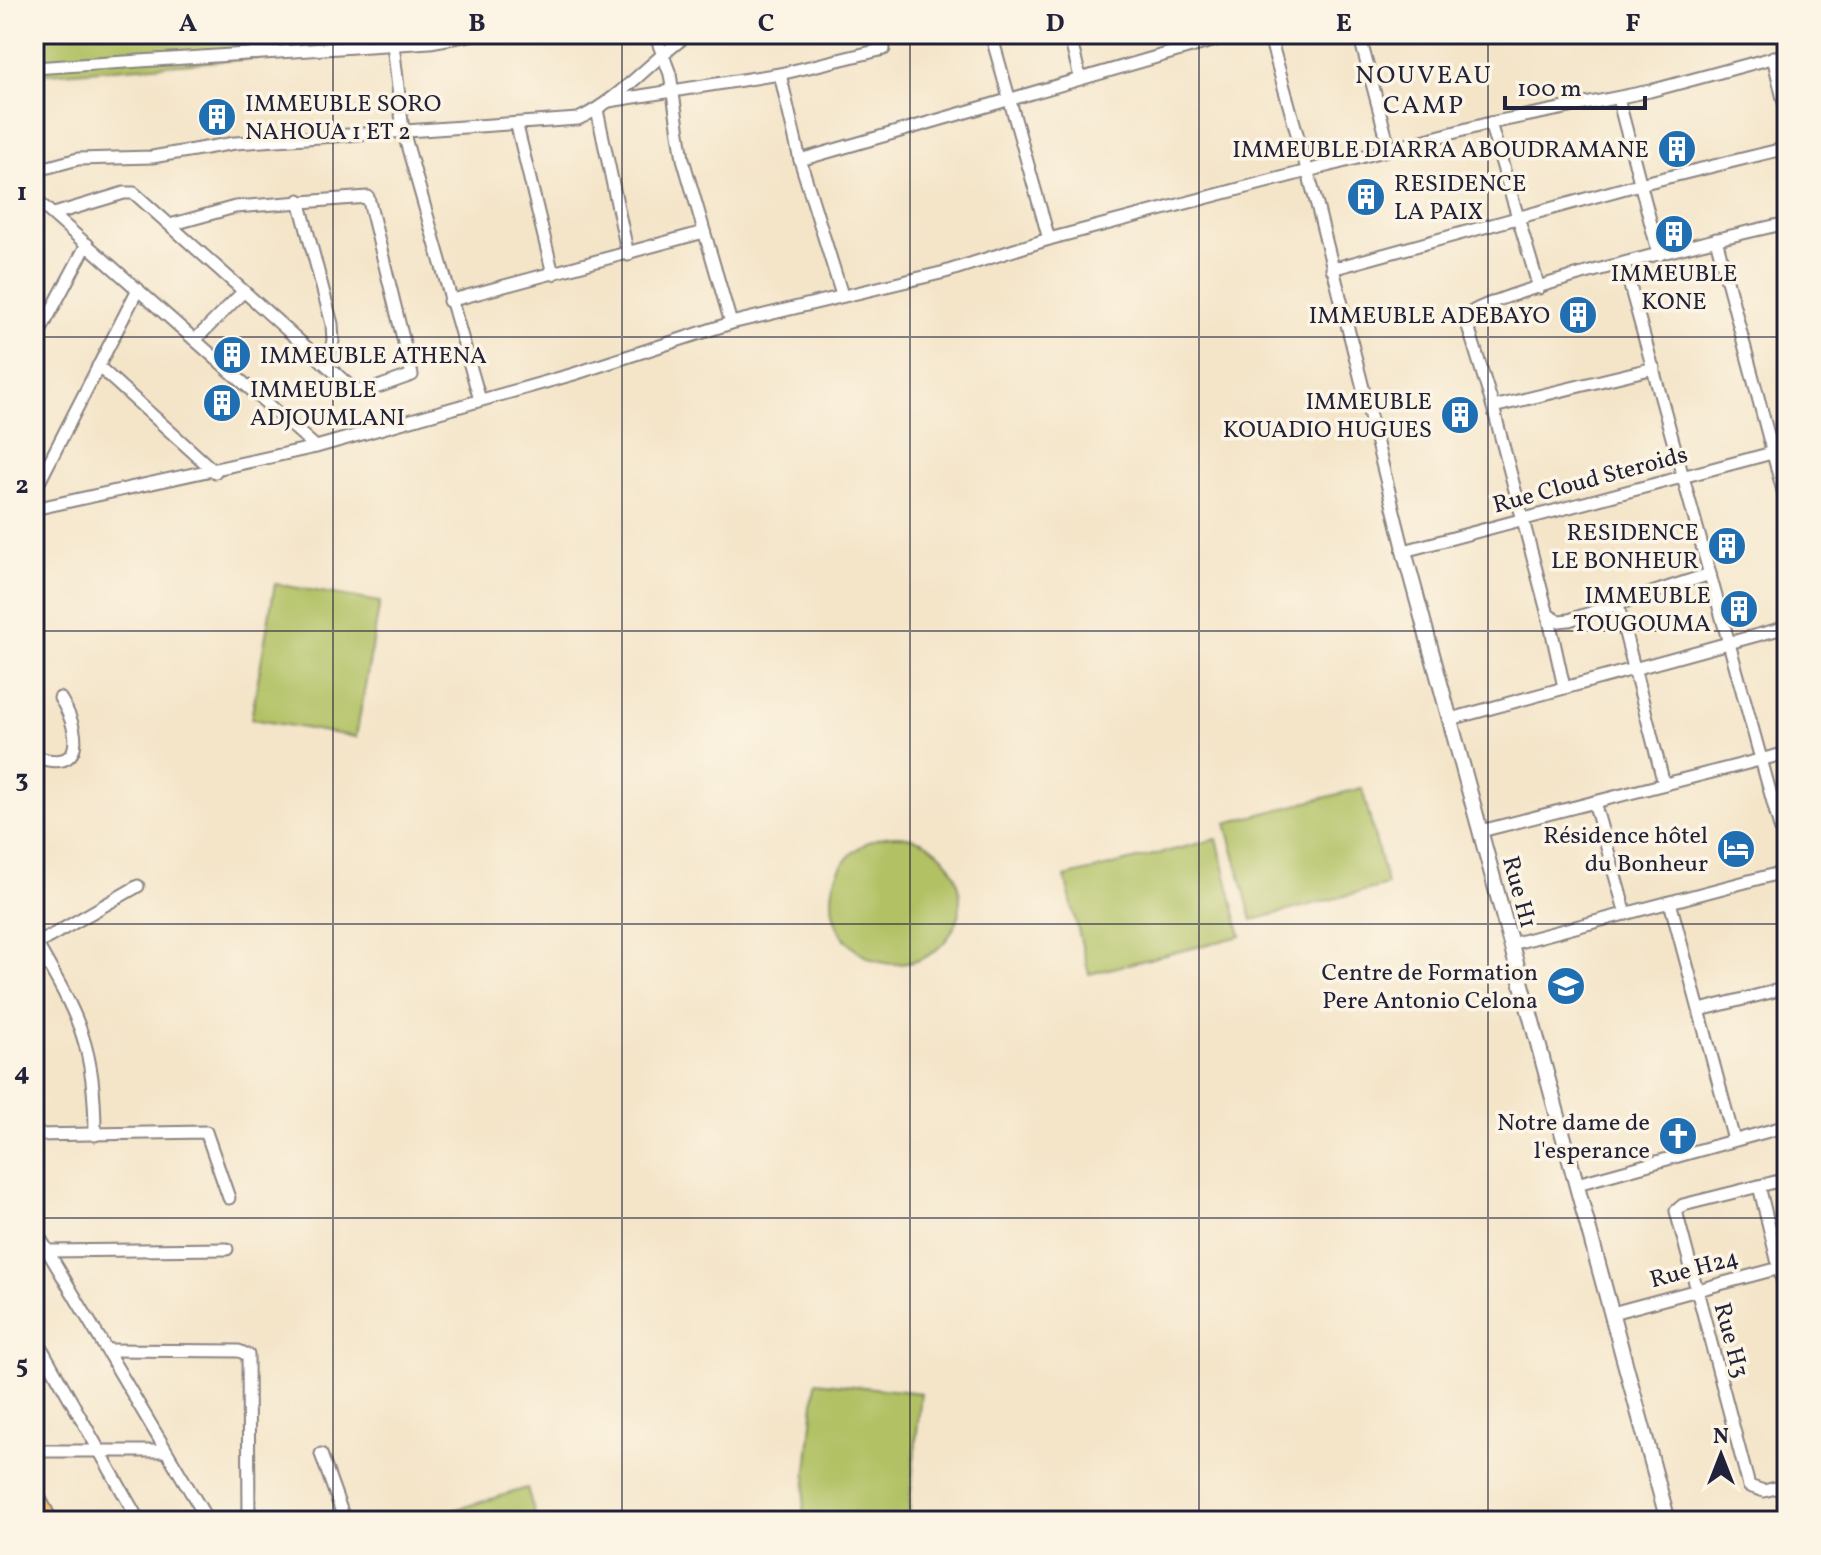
<svg xmlns="http://www.w3.org/2000/svg" width="1821" height="1555" viewBox="0 0 1821 1555" font-family="Vollkorn,serif">
<style>
.green{fill:#b1c164;stroke:#6a7250;stroke-width:2}
.lines{fill:none;stroke-linecap:round;stroke-linejoin:round}
.minor-casing{stroke:#8b8482;stroke-width:15}
.tertiary-casing{stroke:#8b8482;stroke-width:18}
.trunk-casing{stroke:#8b8482;stroke-width:22}
.minor{stroke:#fff;stroke-width:11}
.tertiary{stroke:#fff;stroke-width:14}
.trunk{stroke:#fabe6d;stroke-width:18}
.grid{fill:none;stroke:#22223b;stroke-width:2;stroke-opacity:0.55}
.labels{text-anchor:middle;stroke-width:7;stroke-linejoin:round;paint-order:stroke}
.poi-label{font-size:24px;fill:#22223b;stroke:#fcf5e5;text-anchor:end}
.street-label{font-size:24px;fill:#22223b;stroke:#fcf5e5}
.neighbourhood-label{font-size:26px;letter-spacing:2px;fill:#22223b;stroke:#fcf5e5}
.neatline{fill:none;stroke:#22223b;stroke-width:3}
.grid-label{font-size:26px;text-anchor:middle;font-weight:bold;fill:#22223b}
</style>
<rect width="100%" height="100%" fill="#fcf5e5"/>
<filter id="ink" filterUnits="userSpaceOnUse"><feTurbulence type="fractalNoise" baseFrequency=".0125" numOctaves="2"/><feDisplacementMap in="SourceGraphic" scale="16" xChannelSelector="R" yChannelSelector="G"/><feConvolveMatrix kernelMatrix="1 2 1 2 8 2 1 2 1" color-interpolation-filters="sRGB"/></filter>
<filter id="wash" filterUnits="userSpaceOnUse"><feTurbulence type="fractalNoise" baseFrequency=".006" numOctaves="4" result="noise"/><feDisplacementMap in="SourceGraphic" scale="32" xChannelSelector="R" yChannelSelector="G"/><feGaussianBlur stdDeviation="1.8" result="paint"/><feColorMatrix in="noise" values="0 0 0 0 0 0 0 0 0 0 0 0 0 0 0 0 0 1.4 0 .05"/><feComposite in="paint" operator="in"/></filter>
<g filter="url(#wash)">
<rect width="100%" height="100%" fill="#f4e5c9"/>
<g class="green">
<polygon points="34,34 432,34 435,45 34,75"/>
<polygon points="275,584 380,602 356,737 251,719"/>
<polygon points="1362,788 1387,885 1252,920 1226,823"/>
<circle cx="896" cy="900" r="64"/>
<polygon points="1217,839 1241,936 1089,974 1065,877"/>
<polygon points="816,1382 921,1393 908,1521 802,1521"/>
<polygon points="527,1488 537,1521 432,1521 431,1517"/>
</g>
</g>
<g filter="url(#ink)">
<g class="lines">
<defs>
<g id="minor">
<polyline points="655,34 670,74 683,159 731,323"/>
<polyline points="991,34 1049,239"/>
<polyline points="1069,34 1080,77"/>
<polyline points="1269,34 1317,205 1404,551 1787,449"/>
<polyline points="1359,34 1389,147"/>
<polyline points="393,44 403,131 480,400"/>
<polyline points="1773,57 1787,115"/>
<polyline points="34,68 430,42 475,34"/>
<polyline points="780,74 800,160 842,295"/>
<polyline points="1618,98 1659,255"/>
<polyline points="609,101 780,74 884,49"/>
<polyline points="597,110 628,255"/>
<polyline points="517,126 553,274"/>
<polyline points="800,160 1236,34"/>
<path d="M34,171L78,159L152,157L235,143L578,119C620,100 651,60 689,34"/>
<polyline points="34,198 316,447"/>
<polyline points="299,200 332,324 333,341 327,363"/>
<polyline points="54,214 124,193 134,193 352,388 364,392 412,375 368,197 235,207 170,225"/>
<polyline points="1716,239 1787,506"/>
<polyline points="1624,264 1787,853"/>
<polyline points="1332,269 1640,184 1787,148"/>
<polyline points="1539,288 1490,123 1650,91 1787,54"/>
<polyline points="449,301 704,232"/>
<polyline points="195,340 243,292"/>
<polyline points="34,343 87,244"/>
<polyline points="98,366 215,472"/>
<polyline points="1493,407 1654,368"/>
<polyline points="34,492 138,289"/>
<polyline points="34,509 316,447 574,374 731,323 945,272 1049,239 1490,123"/>
<path d="M1710,574L1569,620L1559,621L1548,615L1493,407L1467,323L1468,315C1487,293 1742,233 1787,223"/>
<polyline points="1617,602 1664,784"/>
<polyline points="1548,615 1564,687"/>
<polyline points="1451,719 1787,627"/>
<path d="M34,756C87,776 80,729 60,698"/>
<polyline points="1594,802 1626,914"/>
<polyline points="1481,831 1787,753"/>
<polyline points="1670,902 1734,1140"/>
<path d="M34,939C78,1016 95,1043 95,1135"/>
<polyline points="37,944 138,886"/>
<polyline points="1511,944 1787,871"/>
<polyline points="1700,1010 1787,988"/>
<polyline points="34,1135 206,1132 229,1198"/>
<polyline points="1787,1179 1683,1205 1676,1211 1749,1486 1764,1491 1787,1485"/>
<polyline points="1577,1184 1787,1126"/>
<polyline points="1759,1186 1787,1300"/>
<polyline points="34,1228 208,1521"/>
<polyline points="47,1251 227,1249"/>
<polyline points="1612,1313 1787,1266"/>
<polyline points="34,1335 139,1521"/>
<polyline points="109,1350 239,1351 248,1355 249,1521"/>
<polyline points="45,1451 165,1451"/>
<polyline points="321,1454 345,1521"/>
</g>
<polyline id="tertiary" points="1404,551 1668,1521"/>
<polyline id="trunk" points="34,1495 48,1521"/>
</defs>
<use href="#minor" class="minor-casing"/>
<use href="#tertiary" class="tertiary-casing"/>
<use href="#trunk" class="trunk-casing"/>
<use href="#minor" class="minor"/>
<use href="#tertiary" class="tertiary"/>
<use href="#trunk" class="trunk"/>
</g>
</g>
<path class="grid" d="M333,34V1521M622,34V1521M910,34V1521M1199,34V1521M1488,34V1521M34,337H1787M34,631H1787M34,924H1787M34,1218H1787"/>
<defs>
<symbol id="building-disc" viewBox="-11 -11 22 22"><circle r="9.5" fill="#1f6fb2" stroke="#fcf5e5"/><path d="M-4-6H4V6H1V3H-1V6H-4ZM-2.5-4.3h1.7v1.8h-1.7ZM.8-4.3h1.7v1.8H.8ZM-2.5-1h1.7V.8h-1.7ZM.8-1h1.7V.8H.8Z" fill="#fff"/></symbol>
<symbol id="hotel-disc" viewBox="-11 -11 22 22"><circle r="9.5" fill="#1f6fb2" stroke="#fcf5e5"/><path d="M-6-4.5h1.5V1H6V5H4.5V3h-9V5H-6ZM-4 0a1.8 1.8 0 1 1 3.6 0ZM.5 0V-2.5h3Q6-2.5 6 0Z" fill="#fff"/></symbol>
<symbol id="school-disc" viewBox="-11 -11 22 22"><circle r="9.5" fill="#1f6fb2" stroke="#fcf5e5"/><path d="M0-5L7-2L0 1L-7-2ZM-4 1L0 2.5L4 1V4Q0 6-4 4Z" fill="#fff"/></symbol>
<symbol id="church-disc" viewBox="-11 -11 22 22"><circle r="9.5" fill="#1f6fb2" stroke="#fcf5e5"/><path d="M-1.2-6h2.4v3.5h3.3v2.4h-3.3V6h-2.4V-.1h-3.3v-2.4h3.3Z" fill="#fff"/></symbol>
</defs>
<g fill-rule="evenodd">
<use href="#building-disc" x="195" y="95" width="44" height="44"/>
<use href="#building-disc" x="1655" y="127" width="44" height="44"/>
<use href="#building-disc" x="1344" y="175" width="44" height="44"/>
<use href="#building-disc" x="1652" y="212" width="44" height="44"/>
<use href="#building-disc" x="1556" y="293" width="44" height="44"/>
<use href="#building-disc" x="210" y="333" width="44" height="44"/>
<use href="#building-disc" x="200" y="381" width="44" height="44"/>
<use href="#building-disc" x="1438" y="393" width="44" height="44"/>
<use href="#building-disc" x="1705" y="524" width="44" height="44"/>
<use href="#building-disc" x="1717" y="587" width="44" height="44"/>
<use href="#hotel-disc" x="1714" y="827" width="44" height="44"/>
<use href="#school-disc" x="1544" y="964" width="44" height="44"/>
<use href="#church-disc" x="1656" y="1114" width="44" height="44"/>
</g>
<g class="labels">
<g class="poi-label">
<text x="245" y="111" text-anchor="start">IMMEUBLE SORO<tspan x="245" dy="28">NAHOUA 1 ET 2</tspan></text>
<text x="1649" y="157">IMMEUBLE DIARRA ABOUDRAMANE</text>
<text x="1394" y="191" text-anchor="start">RESIDENCE<tspan x="1394" dy="28">LA PAIX</tspan></text>
<text x="1674" y="281" text-anchor="middle">IMMEUBLE<tspan x="1674" dy="28">KONE</tspan></text>
<text x="1550" y="323">IMMEUBLE ADEBAYO</text>
<text x="260" y="363" text-anchor="start">IMMEUBLE ATHENA</text>
<text x="250" y="397" text-anchor="start">IMMEUBLE<tspan x="250" dy="28">ADJOUMLANI</tspan></text>
<text x="1432" y="409">IMMEUBLE<tspan x="1432" dy="28">KOUADIO HUGUES</tspan></text>
<text x="1699" y="540">RESIDENCE<tspan x="1699" dy="28">LE BONHEUR</tspan></text>
<text x="1711" y="603">IMMEUBLE<tspan x="1711" dy="28">TOUGOUMA</tspan></text>
<text x="1708" y="843">Résidence hôtel<tspan x="1708" dy="28">du Bonheur</tspan></text>
<text x="1538" y="980">Centre de Formation<tspan x="1538" dy="28">Pere Antonio Celona</tspan></text>
<text x="1650" y="1130">Notre dame de<tspan x="1650" dy="28">l'esperance</tspan></text>
</g>
<g class="street-label">
<text transform="translate(1590 479) rotate(-15)" y="8">Rue Cloud Steroids</text>
<text transform="translate(1520 892) rotate(75)" y="8">Rue H1</text>
<text transform="translate(1694 1268) rotate(-15)" y="8">Rue H24</text>
<text transform="translate(1732 1340) rotate(75)" y="8">Rue H3</text>
</g>
<g class="neighbourhood-label">
<text x="1424" y="83">NOUVEAU<tspan x="1424" dy="30">CAMP</tspan></text>
</g>
</g>
<rect width="1821" height="1555" fill="none" stroke="#fcf5e5" stroke-width="88"/>
<g transform="translate(1721 1455)" stroke="#fcf5e5" stroke-width="6" paint-order="stroke">
<path d="M0-6L14 30L0 20L-14 30Z" fill="#22223b"/>
<text y="-12" font-size="22" font-weight="bold" text-anchor="middle" fill="#22223b">N</text>
</g>
<path d="M1505 96v12h140v-12" fill="none" stroke="#22223b" stroke-width="4"/>
<text x="1517" y="96" font-size="24" fill="#22223b" stroke="#fcf5e5" stroke-width="6" paint-order="stroke">100 m</text>
<rect x="44" y="44" width="1733" height="1467" class="neatline"/>
<g class="grid-label">
<text x="188" y="31">A</text>
<text x="477" y="31">B</text>
<text x="766" y="31">C</text>
<text x="1055" y="31">D</text>
<text x="1344" y="31">E</text>
<text x="1633" y="31">F</text>
<text x="22" y="200">1</text>
<text x="22" y="493">2</text>
<text x="22" y="787">3</text>
<text x="22" y="1080">4</text>
<text x="22" y="1373">5</text>
</g>
</svg>
